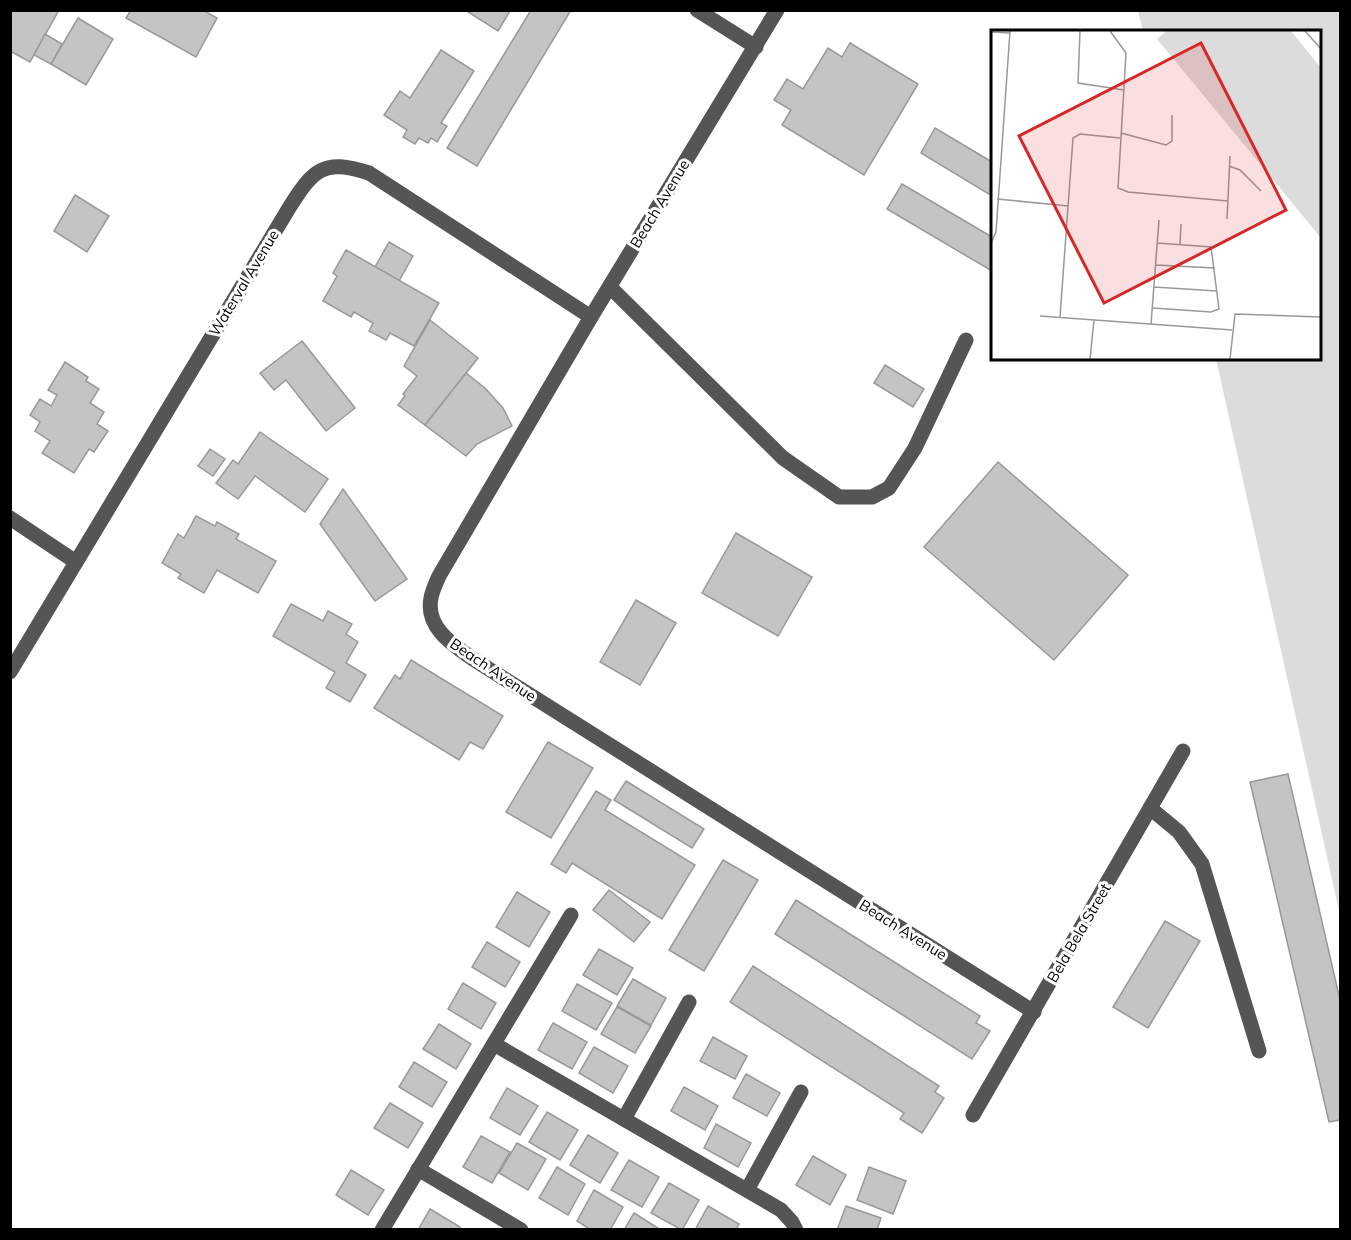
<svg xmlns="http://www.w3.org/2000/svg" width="1351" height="1240" viewBox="0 0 1351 1240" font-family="Mulish,sans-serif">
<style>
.green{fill:#dcdcdc}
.building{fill:#c4c4c4;stroke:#999;stroke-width:1.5}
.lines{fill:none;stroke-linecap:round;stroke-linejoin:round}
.minor{stroke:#555;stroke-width:15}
.labels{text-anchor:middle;stroke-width:6;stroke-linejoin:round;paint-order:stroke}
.street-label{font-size:15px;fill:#000;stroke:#fff}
.inset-road{fill:none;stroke:#999;stroke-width:1.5}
.view{fill:#d62828;fill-opacity:0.15;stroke:#d62828;stroke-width:3}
.inset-edge{fill:none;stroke:#000;stroke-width:3}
</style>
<rect width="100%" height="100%" fill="#fff"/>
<polygon class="green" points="1138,11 1340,11 1340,915 1216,359 1320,358 1320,32 1143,31"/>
<g class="building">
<polygon points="10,10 59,10 30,62 10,51"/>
<polygon points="131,10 203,10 217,18 196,57 126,18"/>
<polygon points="465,10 509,10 510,11 498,31"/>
<polygon points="531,10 571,10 477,166 447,148"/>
<polygon points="78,18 113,39 86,85 51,64"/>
<polygon points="45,34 62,44 51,64 34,55"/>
<polygon points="850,43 918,84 864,175 782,125 791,110 774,100 787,79 803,89 828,48 842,57"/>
<polygon points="441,50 474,71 441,123 447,126 437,142 431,138 428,143 419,138 415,144 403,137 407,130 384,115 400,91 410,98"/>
<polygon points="935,128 992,162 992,196 921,153"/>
<polygon points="902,184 992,237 992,271 887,209"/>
<polygon points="75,195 109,216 87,252 54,231"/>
<polygon points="389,242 413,256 399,281 375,267"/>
<polygon points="346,250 439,303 414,346 390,333 386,340 369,331 373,323 354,312 351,317 323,301 337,276 333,273"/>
<polygon points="430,320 478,358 425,425 398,405 405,396 403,394 417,376 404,366"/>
<polygon points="302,341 355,408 326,431 286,380 274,390 260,373"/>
<polygon points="65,362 88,377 86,381 99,389 90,403 104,412 97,424 108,431 94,452 89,449 74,473 42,453 50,441 35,431 40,422 30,415 40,399 51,406 57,395 48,390"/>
<polygon points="885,365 924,389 913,407 874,383"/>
<polygon points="466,373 485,388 503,408 512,426 477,444 466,456 425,425"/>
<polygon points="260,432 328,479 305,512 255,476 238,499 216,483 233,460 238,464"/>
<polygon points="210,449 225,459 213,476 198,466"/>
<polygon points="998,462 1128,575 1054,660 924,547"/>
<polygon points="343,489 407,579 375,601 320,524"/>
<polygon points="196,516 215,526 217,522 239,534 236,539 276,561 258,593 217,570 204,593 178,578 181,574 162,563 178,534 184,538"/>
<polygon points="736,533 812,577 778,636 702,593"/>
<polygon points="636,600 676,623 640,685 600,662"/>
<polygon points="291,604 323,621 328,611 352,624 346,634 358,642 346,663 366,675 350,702 326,688 335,672 273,636"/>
<polygon points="411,660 503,716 483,749 470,742 459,760 374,708 395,675 400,679"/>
<polygon points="548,742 593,768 551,838 506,812"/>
<polygon points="1288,774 1340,1000 1340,1120 1329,1122 1250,782"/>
<polygon points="626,781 704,829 692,848 614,800"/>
<polygon points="596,791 611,800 605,810 695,865 662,919 572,863 566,873 551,864"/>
<polygon points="723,860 758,880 704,971 669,950"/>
<polygon points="609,890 650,922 634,942 593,910"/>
<polygon points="517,892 550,912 529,947 496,927"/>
<polygon points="796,900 980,1016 976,1023 990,1031 972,1059 775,934"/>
<polygon points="1165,921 1200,941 1148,1028 1113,1007"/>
<polygon points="487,942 520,962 505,987 472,967"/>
<polygon points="599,949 633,968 617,995 583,975"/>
<polygon points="753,966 939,1086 935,1092 944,1098 922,1133 900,1119 904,1113 730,1002"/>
<polygon points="633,979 666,998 651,1025 617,1006"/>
<polygon points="463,983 496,1003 481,1029 448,1009"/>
<polygon points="577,984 612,1003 596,1030 562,1011"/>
<polygon points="617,1007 651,1026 635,1053 601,1034"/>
<polygon points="553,1023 587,1042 572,1069 538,1050"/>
<polygon points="439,1024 471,1044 456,1069 423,1049"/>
<polygon points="713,1037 747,1056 735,1079 700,1061"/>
<polygon points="594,1047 628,1066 613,1093 579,1073"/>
<polygon points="414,1062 447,1082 432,1107 399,1087"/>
<polygon points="746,1074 780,1093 767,1116 733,1098"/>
<polygon points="684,1087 718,1106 705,1130 671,1111"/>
<polygon points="507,1088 538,1106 520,1135 490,1118"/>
<polygon points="390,1103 423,1123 408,1148 374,1128"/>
<polygon points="547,1112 578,1130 560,1160 529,1142"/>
<polygon points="716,1124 751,1143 738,1167 704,1148"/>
<polygon points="588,1135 618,1153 600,1183 570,1165"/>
<polygon points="481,1136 510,1152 492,1183 463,1167"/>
<polygon points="517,1143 546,1159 528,1190 499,1173"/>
<polygon points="813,1156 846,1175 830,1205 796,1185"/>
<polygon points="629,1160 659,1177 642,1207 611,1190"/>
<polygon points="557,1167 585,1184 568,1215 539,1198"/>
<polygon points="869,1167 906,1181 893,1214 857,1200"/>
<polygon points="351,1170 384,1190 368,1215 336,1195"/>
<polygon points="669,1183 699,1200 682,1230 651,1213"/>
<polygon points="594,1190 623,1207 610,1230 591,1230 577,1221"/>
<polygon points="708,1206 739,1224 736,1230 695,1230"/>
<polygon points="846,1206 881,1218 877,1230 837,1230"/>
<polygon points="430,1209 460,1227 458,1230 418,1230"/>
<polygon points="634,1213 661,1230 624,1230"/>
</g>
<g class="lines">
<g class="minor">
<polyline points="697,10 756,47"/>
<path d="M777,10L591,317L439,576C436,583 432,591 431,598C425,627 453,645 473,659L1034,1012"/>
<polyline points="610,287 783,458 839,497 872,497 889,488 915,448 966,340"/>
<polyline points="10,518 76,562"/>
<path d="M10,672L289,208C313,170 323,158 369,173L591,317"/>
<polyline points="1150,808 1179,832 1202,864 1259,1051"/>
<polyline points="494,1044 781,1210 792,1222 796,1230"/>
<polyline points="973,1115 1183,751"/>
<polyline points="624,1119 689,1002"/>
<polyline points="418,1169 521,1230"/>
<polyline points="747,1190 801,1092"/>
<polyline points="382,1230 571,915"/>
</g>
</g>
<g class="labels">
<g class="street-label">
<text transform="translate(660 204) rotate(-59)" y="5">Beach Avenue</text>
<text transform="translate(244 283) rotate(-59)" y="5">Waterval Avenue</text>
<text transform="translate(493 670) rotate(34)" y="5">Beach Avenue</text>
<text transform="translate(903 930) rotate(32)" y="5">Beach Avenue</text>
<text transform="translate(1079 933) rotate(-60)" y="5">Bela Bela Street</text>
</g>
</g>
<g transform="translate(991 30)">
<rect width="330" height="330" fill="#fff"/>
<path d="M176,1H300L330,38V208L166,9Z" fill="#dcdcdc"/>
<path class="inset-road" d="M89,1L87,53L133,60M119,1L135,23L127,158L137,162L237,171M314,1L330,19M0,2L19,3M130,103L175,115L181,111V85M238,136L249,140L270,161M6,169L77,176M236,189L239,126M0,213L5,202L19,1M189,214L190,194M165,235L224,238M163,257L226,261M162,278L220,282L228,279L220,217L166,213M49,286L241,300M69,287L82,108L89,104L129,108M160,294L168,190M99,329L103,290M239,329L244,284L330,287"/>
<path class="view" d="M210,13L295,180L113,273L28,106Z"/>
<rect width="330" height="330" class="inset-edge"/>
</g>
<rect width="1351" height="1240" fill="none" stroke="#000000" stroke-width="24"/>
</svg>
